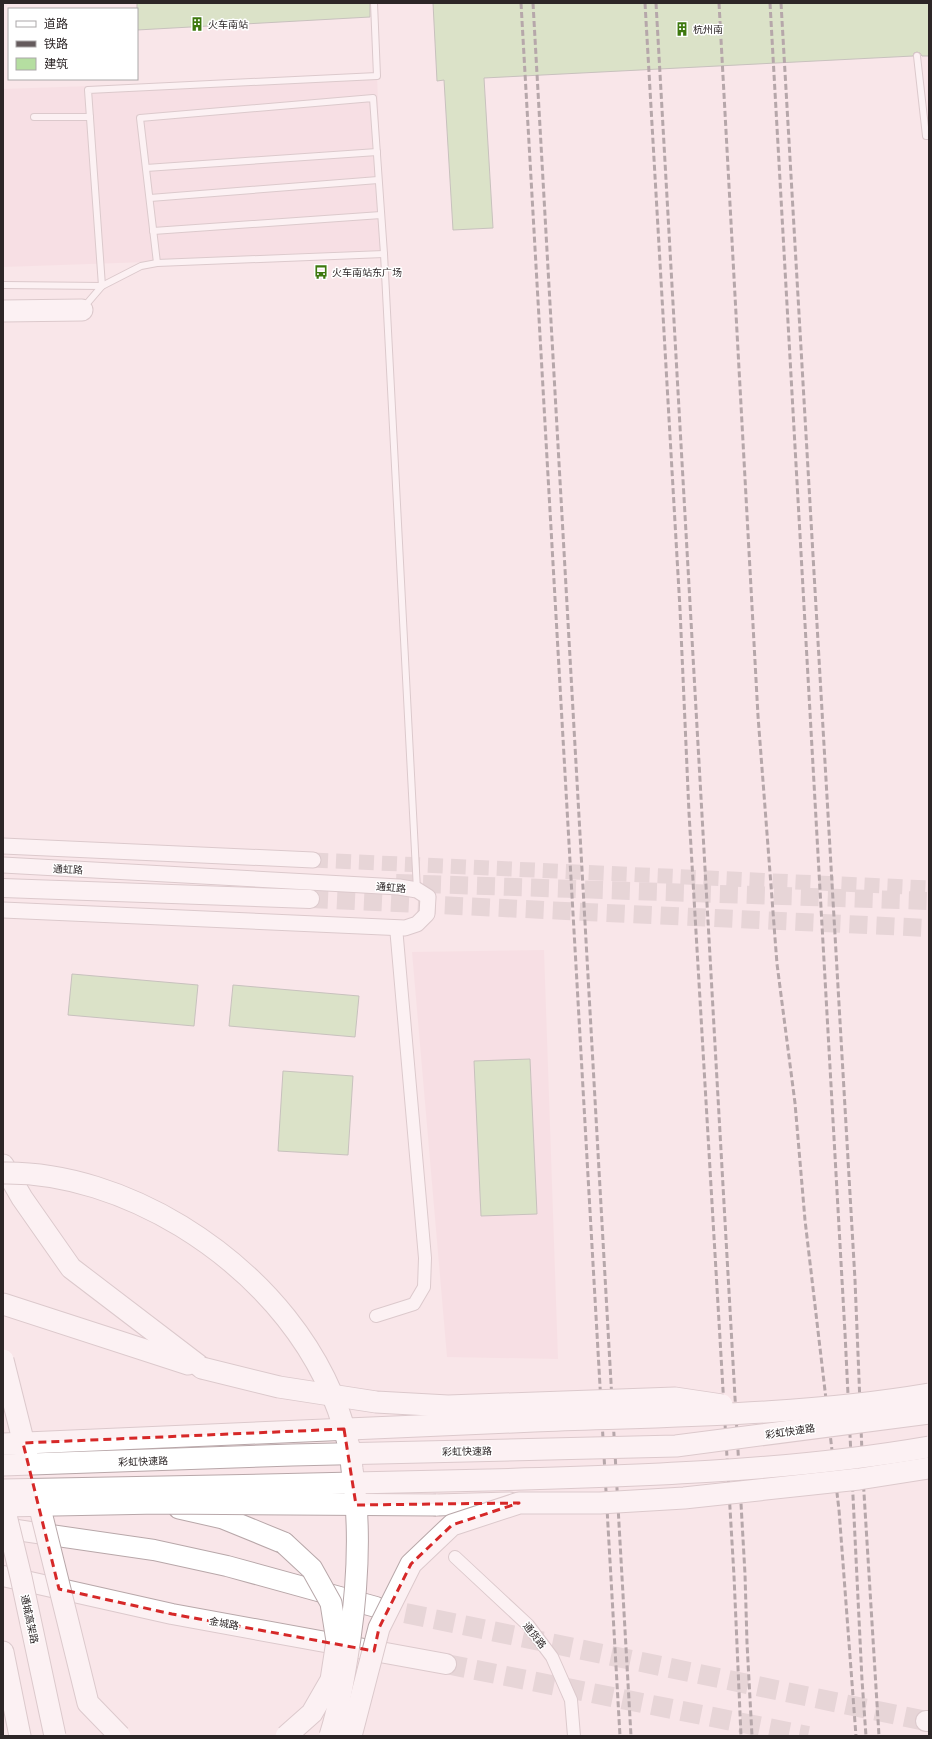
<svg xmlns="http://www.w3.org/2000/svg" width="932" height="1739" viewBox="0 0 932 1739" font-family="'DejaVu Sans','Noto Sans SC',sans-serif">
<style>
.built{fill:#f3d8dd}
.building{fill:#b5dea1;stroke:#8c9588}
.lines{fill:none;stroke-linecap:round;stroke-linejoin:round}
.tertiary-tunnel{stroke:#d0c0c2;stroke-width:15;stroke-dasharray:15 8;stroke-linecap:butt}
.secondary-tunnel{stroke:#d0c0c2;stroke-width:18;stroke-dasharray:18 9;stroke-linecap:butt}
.primary-tunnel{stroke:#d0c0c2;stroke-width:20;stroke-dasharray:20 10;stroke-linecap:butt}
.service-casing{stroke:#b8a7a9;stroke-width:8}
.minor-casing{stroke:#b8a7a9;stroke-width:14}
.tertiary-casing{stroke:#b8a7a9;stroke-width:17}
.secondary-casing{stroke:#b8a7a9;stroke-width:20}
.primary-casing{stroke:#b8a7a9;stroke-width:22}
.trunk-casing{stroke:#b8a7a9;stroke-width:23}
.service{stroke:#fff;stroke-width:6}
.minor{stroke:#fff;stroke-width:12}
.tertiary{stroke:#fff;stroke-width:15}
.secondary{stroke:#fff;stroke-width:18}
.primary{stroke:#fff;stroke-width:20}
.trunk{stroke:#fff;stroke-width:21}
.rail{stroke:#655b5d;stroke-width:3;stroke-dasharray:6 3;stroke-linecap:butt}
.trunk-bridge-casing{stroke:#b8a7a9;stroke-width:23;stroke-linecap:butt}
.trunk-bridge{stroke:#fff;stroke-width:21}
.marked{fill:none;stroke:#d62828;stroke-width:3;stroke-dasharray:8 5;stroke-linejoin:round}
.labels{text-anchor:middle;stroke-width:3;stroke-linejoin:round;paint-order:stroke}
.poi-label{font-size:10px;fill:#2d2627;stroke:#fff;text-anchor:start}
.street-label{font-size:10px;fill:#2d2627;stroke:#fff}
</style>
<rect width="100%" height="100%" fill="#f9e6e9"/>
<g class="built">
<polygon points="377,76 384,254 3,267 3,89"/>
<polygon points="544,950 558,1359 447,1357 412,952"/>
</g>
<g class="building">
<polygon points="137,3 370,3 370,17 137,30"/>
<polygon points="433,3 929,3 929,56 922,56 920,53 917,52 914,53 913,56 484,78 493,228 453,230 444,80 437,81"/>
<polygon points="72,974 198,985 194,1026 68,1015"/>
<polygon points="233,985 359,996 355,1037 229,1026"/>
<polygon points="530,1059 537,1214 481,1216 474,1061"/>
<polygon points="283,1071 353,1076 348,1155 278,1151"/>
</g>
<g class="lines">
<polyline class="tertiary-tunnel" points="313,860 929,888"/>
<g class="secondary-tunnel">
<polyline points="396,883 929,901"/>
<polyline points="310,899 929,928"/>
</g>
<g class="primary-tunnel">
<polyline points="376,1607 926,1721"/>
<polyline points="446,1664 808,1736"/>
</g>
<defs>
<g id="service">
<polyline points="917,56 926,136 929,136"/>
<polyline points="34,117 90,117"/>
<polyline points="146,168 377,152"/>
<polyline points="150,198 378,180"/>
<polyline points="153,231 381,215"/>
<polyline points="157,263 140,118 373,98 384,254 417,890"/>
<polyline points="3,285 102,286 141,266 157,263 384,254"/>
<polyline points="84,307 102,286 88,90 377,76 374,3"/>
</g>
<g id="minor">
<polyline points="376,1316 414,1304 424,1287 425,1258 396,927"/>
<polyline points="455,1557 528,1625 552,1657 571,1700 574,1736"/>
</g>
<g id="tertiary">
<polyline points="3,846 313,860"/>
<polyline points="3,865 399,887 417,890 428,897 427,914 417,924 405,928 3,910"/>
</g>
<polyline id="secondary" points="3,888 310,899"/>
<g id="primary">
<polyline points="3,1528 154,1550 227,1566 376,1607"/>
<polyline points="3,1576 172,1614 446,1664"/>
<polyline points="926,1721 929,1721"/>
</g>
<g id="trunk">
<polyline points="3,311 82,310"/>
<polyline points="3,1165 22,1198 71,1268 202,1368"/>
<polyline points="3,1304 188,1364"/>
<polyline points="436,1505 510,1503"/>
<polyline points="179,1508 223,1518 284,1543"/>
<polyline points="3,1652 20,1736"/>
</g>
</defs>
<use href="#service" class="service-casing"/>
<use href="#minor" class="minor-casing"/>
<use href="#tertiary" class="tertiary-casing"/>
<use href="#secondary" class="secondary-casing"/>
<use href="#primary" class="primary-casing"/>
<use href="#trunk" class="trunk-casing"/>
<use href="#service" class="service"/>
<use href="#minor" class="minor"/>
<use href="#tertiary" class="tertiary"/>
<use href="#secondary" class="secondary"/>
<use href="#primary" class="primary"/>
<use href="#trunk" class="trunk"/>
<g class="rail">
<polyline points="521,3 620,1736"/>
<polyline points="533,3 631,1736"/>
<polyline points="645,3 680,609 689,813 734,1576 741,1736"/>
<polyline points="656,3 745,1574 747,1643 752,1736"/>
<polyline points="719,3 758,716 777,964 795,1103 805,1220 839,1510 856,1736"/>
<polyline points="770,3 845,1333 862,1680 866,1736"/>
<polyline points="781,3 855,1280 863,1477 879,1736"/>
</g>
<defs>
<g id="trunk-bridge">
<path d="M3,1173C65,1172 128,1194 181,1226C261,1275 326,1350 348,1443C351,1451 351,1461 352,1469C361,1525 358,1582 350,1638C345,1671 340,1704 330,1736"/>
<polyline points="3,1360 27,1456"/>
<polyline points="202,1368 279,1387 376,1402 448,1406 675,1398 722,1405"/>
<path d="M3,1444C180,1436 357,1428 534,1421C666,1416 799,1416 929,1394"/>
<polyline points="3,1465 292,1455 676,1446 929,1413"/>
<path d="M3,1490C165,1487 326,1484 488,1480C635,1476 784,1472 929,1447"/>
<polyline points="36,1492 88,1703 120,1736"/>
<polyline points="3,1503 21,1577 55,1736"/>
<polyline points="3,1506 159,1503 436,1505"/>
<polyline points="284,1543 312,1569 331,1603 337,1641 331,1680 312,1713 286,1736"/>
<polyline points="351,1736 379,1628 411,1564 452,1525 519,1503 600,1503 684,1498 859,1479 929,1468"/>
</g>
</defs>
<use href="#trunk-bridge" class="trunk-bridge-casing"/>
<use href="#trunk-bridge" class="trunk-bridge"/>
</g>
<path d="M0 0H932V1739H0ZM344,1429L356,1505L519,1503L452,1525L411,1564L379,1628L374,1651L172,1614L59,1589L23,1443Z" fill="#f9e6e9" fill-opacity=".55" fill-rule="evenodd"/>
<path class="marked" d="M344,1429L356,1505L519,1503L452,1525L411,1564L379,1628L374,1651L172,1614L59,1589L23,1443Z"/>
<defs>
<symbol id="building-bare" viewBox="-9 -9 18 18"><path d="M-4-6H4V6H1V3H-1V6H-4ZM-2.5-4.3h1.7v1.8h-1.7ZM.8-4.3h1.7v1.8H.8ZM-2.5-1h1.7V.8h-1.7ZM.8-1h1.7V.8H.8Z" fill="#3d780e" stroke="#fff" stroke-width="2.5" paint-order="stroke"/></symbol>
<symbol id="bus-bare" viewBox="-9 -9 18 18"><path d="M-5-6H5V4H4V6H2V4H-2V6H-4V4H-5ZM-3.5-4V0h7V-4ZM-3.5 1.2v1.5H-2V1.2ZM2 1.2v1.5H3.5V1.2Z" fill="#3d780e" stroke="#fff" stroke-width="2.5" paint-order="stroke"/></symbol>
</defs>
<g fill-rule="evenodd">
<use href="#building-bare" x="187" y="14" width="20" height="20"/>
<use href="#building-bare" x="672" y="19" width="20" height="20"/>
<use href="#bus-bare" x="311" y="262" width="20" height="20"/>
</g>
<g class="labels">
<g class="poi-label">
<text x="208" y="28">火车南站</text>
<text x="693" y="33">杭州南</text>
<text x="332" y="276">火车南站东广场</text>
</g>
<g class="street-label">
<text transform="translate(68 869) rotate(3)" y="4">通虹路</text>
<text transform="translate(391 887) rotate(5)" y="4">通虹路</text>
<text transform="translate(790 1431) rotate(-8)" y="4">彩虹快速路</text>
<text transform="translate(467 1451) rotate(-1)" y="4">彩虹快速路</text>
<text transform="translate(143 1461) rotate(-2)" y="4">彩虹快速路</text>
<text transform="translate(30 1619) rotate(78)" y="4">通城高架路</text>
<text transform="translate(224 1623) rotate(10)" y="4">金城路</text>
<text transform="translate(535 1635) rotate(51)" y="4">通货路</text>
</g>
</g>
<rect width="932" height="1739" fill="none" stroke="#2d2627" stroke-width="8"/>
<rect x="8" y="8" width="130" height="72" fill="#ffffff" stroke="#aba8a9"/>
<rect x="16" y="21" width="20" height="6" fill="#ffffff" stroke="#aba8a9"/>
<text x="44" y="28" font-size="12" fill="#2d2627">道路</text>
<rect x="16" y="41" width="20" height="6" fill="#655b5d" stroke="#aba8a9"/>
<text x="44" y="48" font-size="12" fill="#2d2627">铁路</text>
<rect x="16" y="58" width="20" height="12" fill="#b5dea1" stroke="#aba8a9"/>
<text x="44" y="68" font-size="12" fill="#2d2627">建筑</text>
</svg>
